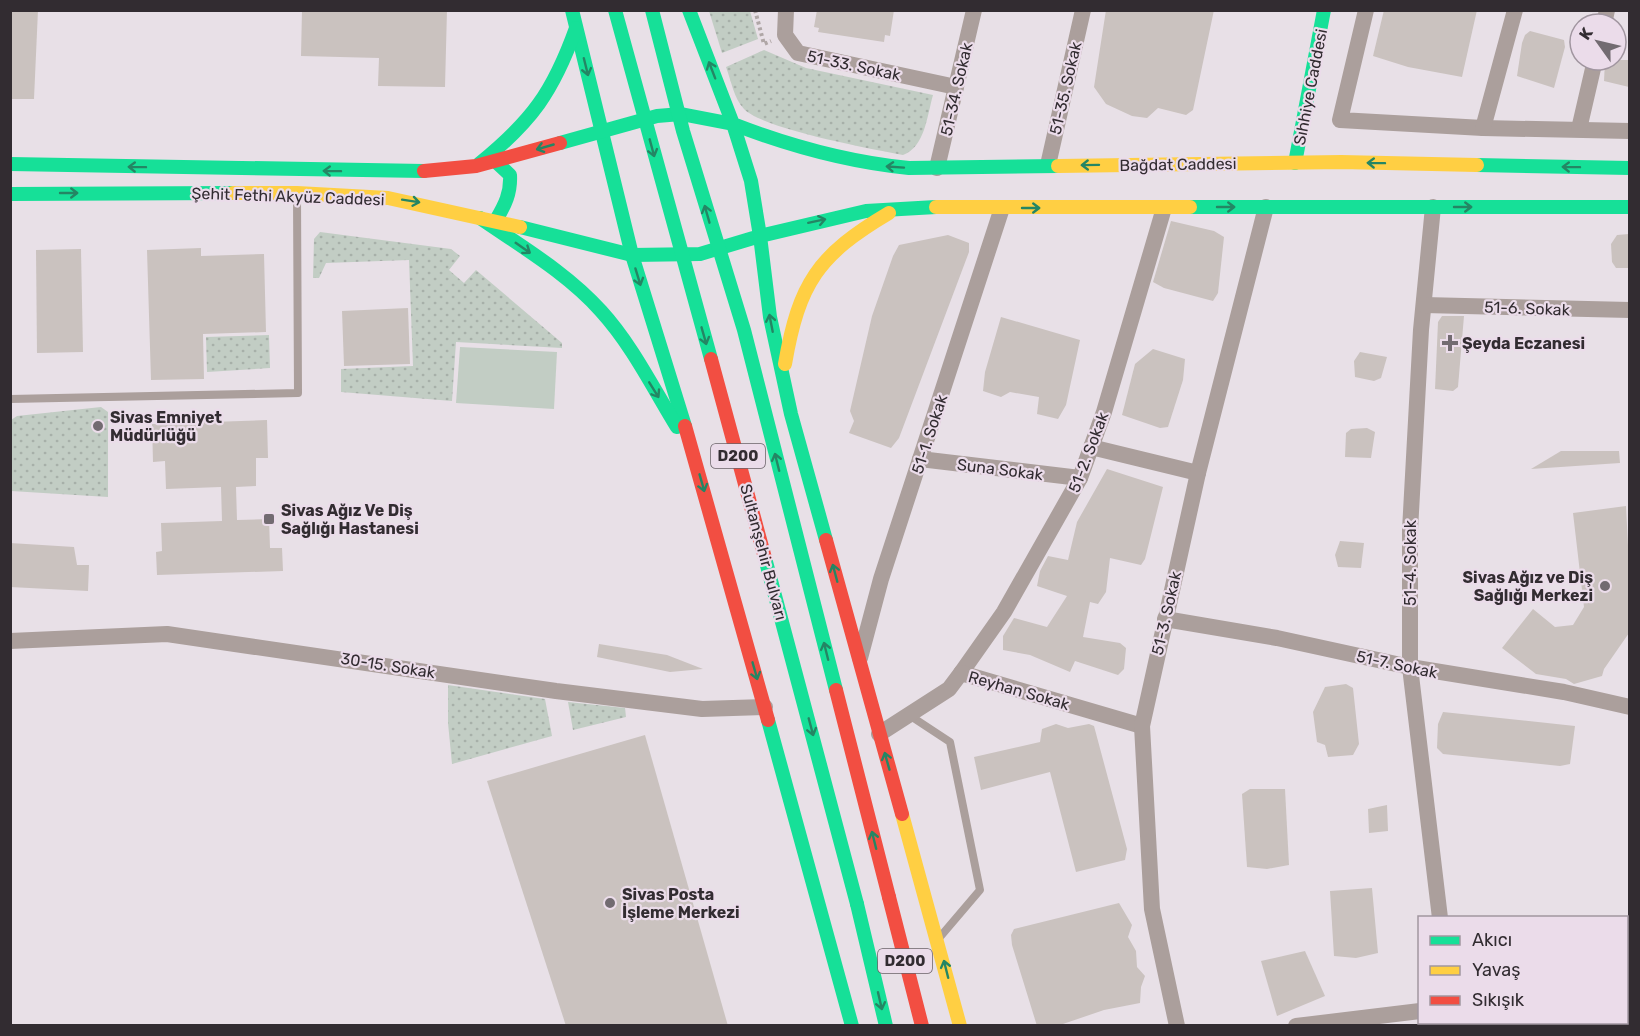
<svg xmlns="http://www.w3.org/2000/svg" width="1640" height="1036" viewBox="0 0 1640 1036" font-family="Rubik,sans-serif">
<style>
.grass{fill:url(#grass-dots)}
.garden{fill:#c2cdc4}
.building{fill:#cac2bf}
.lines{fill:none;stroke-linecap:round;stroke-linejoin:round}
.path{stroke:#afa6a6;stroke-width:4;stroke-dasharray:3 3;stroke-linecap:butt}
.lane{stroke:#ab9f9c;stroke-width:8}
.street{stroke:#ab9f9c;stroke-width:16}
.fast{stroke:#16e098;stroke-width:14}
.slow{stroke:#ffcf43;stroke-width:14}
.jam{stroke:#f24e42;stroke-width:14}
.fast-bridge{stroke:#16e098;stroke-width:14}
.jam-bridge{stroke:#f24e42;stroke-width:14}
.oneway{stroke:#248664}
.poi-dot{fill:#726b71;stroke:#ebdcea;stroke-width:2}
.labels{text-anchor:middle;stroke-width:4.5;stroke-linejoin:round;paint-order:stroke}
.shield{fill:#ebdcea;stroke:#6a6168;stroke-width:1.5}
.shield-label{font-size:15px;font-weight:bold;fill:#322c31}
.street-label{font-size:16px;fill:#322c31;stroke:#ebdcea}
.poi-label{font-size:16px;font-weight:bold;fill:#322c31;stroke:#ebdcea;text-anchor:start}
</style>
<defs>
<pattern id="grass-dots" width="8" height="8" patternUnits="userSpaceOnUse" patternTransform="scale(1.5)"><rect width="8" height="8" fill="#c2cdc4"/><path d="M2 2h.1M6 6h.1" fill="none" stroke="#a7b0a9" stroke-width="1.8" stroke-linecap="round"/></pattern>
</defs>
<rect width="100%" height="100%" fill="#e8e0e7"/>
<g class="grass">
<polygon points="709,11 750,11 758,39 722,53"/>
<path d="M764,50L806,68L933,95C927,116 925,147 903,155C872,149 763,129 744,109C734,99 731,80 726,67Z"/>
<polygon points="320,232 451,249 460,256 449,270 464,283 476,270 562,343 562,348 456,342 452,401 341,392 341,369 413,366 409,260 326,263 319,278 313,278 314,239"/>
<polygon points="269,335 270,368 207,372 206,337"/>
<polygon points="101,407 108,412 108,497 11,491 11,420 17,416"/>
<polygon points="448,685 545,699 552,736 452,764 448,723"/>
<polygon points="568,702 625,708 626,717 573,730"/>
</g>
<polygon class="garden" points="460,347 557,352 554,409 456,403"/>
<g class="building">
<polygon points="10,10 38,10 34,99 10,99"/>
<polygon points="302,10 447,10 445,87 378,86 379,58 301,56"/>
<polygon points="817,10 894,10 890,36 885,35 884,42 818,32 819,28 814,27"/>
<polygon points="1106,10 1214,10 1193,110 1186,115 1158,108 1147,118 1132,116 1106,104 1094,87"/>
<polygon points="1384,10 1477,10 1462,77 1408,67 1373,56"/>
<polygon points="1530,31 1564,40 1565,47 1554,88 1517,76 1522,43 1525,35"/>
<polygon points="1605,60 1629,60 1629,87 1604,81"/>
<polygon points="1171,221 1214,231 1224,237 1218,293 1213,301 1164,288 1153,282"/>
<polygon points="1629,234 1629,268 1616,268 1612,262 1611,244 1617,235"/>
<polygon points="948,235 969,243 969,252 899,438 891,448 849,433 854,421 850,411 872,316 893,256 899,245"/>
<polygon points="201,248 201,256 264,254 266,332 203,334 204,379 151,380 147,250"/>
<polygon points="81,249 83,352 37,353 36,250"/>
<polygon points="408,308 410,364 344,366 342,311"/>
<polygon points="1442,316 1464,316 1458,387 1453,391 1435,389 1438,322"/>
<polygon points="1001,317 1080,340 1066,405 1058,419 1037,414 1039,397 1010,392 1001,397 983,391 985,372"/>
<polygon points="1153,349 1185,359 1183,380 1168,427 1160,428 1122,415 1135,364"/>
<polygon points="1360,352 1387,357 1381,378 1374,381 1355,377 1354,361"/>
<polygon points="267,420 268,458 256,458 256,486 236,487 237,520 269,519 270,548 282,548 283,571 157,575 156,552 162,551 161,523 222,521 221,487 166,489 165,461 153,462 152,424"/>
<polygon points="1367,428 1375,432 1371,458 1345,457 1346,433 1351,429"/>
<polygon points="1561,451 1619,451 1620,463 1531,469"/>
<polygon points="1107,469 1163,487 1145,559 1141,565 1110,558 1106,592 1098,604 1090,602 1083,637 1120,643 1126,648 1124,669 1118,675 1075,661 1070,672 1030,655 1003,650 1003,636 1014,618 1047,627 1067,596 1037,586 1040,571 1048,556 1068,560 1077,522"/>
<polygon points="1626,506 1629,565 1629,633 1604,669 1602,676 1574,684 1566,679 1536,674 1502,648 1533,609 1555,627 1573,625 1584,607 1573,513"/>
<polygon points="1340,541 1364,543 1361,568 1338,567 1335,555"/>
<polygon points="10,543 74,547 77,565 89,565 88,591 10,587"/>
<polygon points="599,644 667,655 703,669 670,672 597,657"/>
<polygon points="1346,684 1353,688 1359,744 1353,755 1328,757 1325,745 1317,742 1313,712 1325,687"/>
<polygon points="1443,712 1575,726 1570,764 1560,766 1443,754 1437,748 1438,724"/>
<polygon points="1056,724 1068,728 1089,724 1094,726 1127,849 1125,860 1076,872 1050,772 981,790 974,757 1040,742 1042,729"/>
<polygon points="645,735 728,1026 566,1026 487,781"/>
<polygon points="1250,789 1285,789 1289,865 1267,869 1247,867 1242,794"/>
<polygon points="1387,805 1388,831 1369,833 1368,809"/>
<polygon points="1372,888 1378,953 1356,958 1334,956 1330,891"/>
<polygon points="1119,903 1132,925 1128,937 1136,951 1137,967 1145,976 1141,987 1140,1003 1104,1010 1063,1024 1037,1026 1012,945 1011,935 1014,929"/>
<polygon points="1305,951 1325,996 1277,1016 1261,961"/>
</g>
<g class="lines">
<polyline class="path" points="755,10 764,44 771,41"/>
<g class="lane">
<polyline points="10,399 298,393 297,196"/>
<polyline points="909,715 950,742 980,890 940,937"/>
</g>
<g class="street">
<polyline points="786,10 785,35 798,53 956,87"/>
<polyline points="1366,10 1340,120 1483,128 1630,131"/>
<polyline points="1604,24 1607,10"/>
<polyline points="1483,128 1515,10"/>
<polyline points="1579,129 1595,60"/>
<polyline points="1048,165 1083,10"/>
<polyline points="937,168 974,10"/>
<polyline points="1433,207 1421,330 1410,530 1410,667 1440,918"/>
<polyline points="1424,305 1630,310"/>
<polyline points="1091,447 1198,473"/>
<polyline points="920,459 1080,478"/>
<polyline points="1165,619 1277,638 1410,667 1564,692 1630,707"/>
<polyline points="10,641 167,634 556,691 702,709 765,707"/>
<polyline points="860,658 881,579 1002,208"/>
<polyline points="961,673 1004,612 1080,478 1104,412 1164,208"/>
<polyline points="879,734 949,689 961,673 1142,726"/>
<polyline points="1626,991 1630,990"/>
<polyline points="1456,1022 1457,1026"/>
<polyline points="1177,1026 1152,909 1142,726 1198,473 1266,207"/>
<polyline points="1296,1026 1420,1011"/>
</g>
<g class="fast">
<polyline points="572,10 632,255 685,426"/>
<path d="M689,10L733,124C790,146 848,162 909,168L1058,166"/>
<path d="M495,161L510,175C511,193 505,205 496,220"/>
<polyline points="1295,163 1324,10"/>
<polyline points="10,164 424,171"/>
<path d="M479,164C532,121 553,92 576,28"/>
<polyline points="1477,165 1630,168"/>
<polyline points="10,194 233,193"/>
<polyline points="1190,207 1630,207"/>
<path d="M480,218C522,247 567,273 601,311C632,345 653,388 677,427"/>
<polyline points="520,227 632,255 700,254 760,236 751,181 733,124 681,114 657,116 560,143"/>
<polyline points="826,540 791,414 770,317 760,236 866,211 936,207"/>
<polyline points="768,720 852,1026"/>
<polyline points="857,904 886,1026"/>
</g>
<g class="slow">
<polyline points="1058,166 1341,162 1477,165"/>
<polyline points="233,193 297,193 388,198 520,227"/>
<polyline points="936,207 1190,207"/>
<path d="M785,364C799,283 818,255 889,213"/>
<polyline points="902,814 960,1026"/>
</g>
<g class="jam">
<polyline points="424,171 476,166 560,143"/>
<polyline points="685,426 768,720"/>
<polyline points="826,540 902,814"/>
<polyline points="889,897 922,1026"/>
</g>
<g class="fast-bridge">
<polyline points="615,10 711,359"/>
<polyline points="652,10 683,131 744,330 836,690"/>
<polyline points="765,558 857,904"/>
</g>
<g class="jam-bridge">
<polyline points="711,359 765,558"/>
<polyline points="836,690 889,897"/>
</g>
</g>
<defs><path id="oneway-shaft" d="M-6 0H5M1.5-3L5.5 0L1.5 3" fill="none" stroke-width="1.6" stroke-linecap="round" stroke-linejoin="round" transform="scale(1.5)"/></defs>
<g class="oneway">
<use href="#oneway-shaft" transform="translate(586 67) rotate(76)"/>
<use href="#oneway-shaft" transform="translate(712 70) rotate(-111)"/>
<use href="#oneway-shaft" transform="translate(545 147) rotate(164)"/>
<use href="#oneway-shaft" transform="translate(652 148) rotate(75)"/>
<use href="#oneway-shaft" transform="translate(1376 163) rotate(-179)"/>
<use href="#oneway-shaft" transform="translate(1090 165) rotate(179)"/>
<use href="#oneway-shaft" transform="translate(137 167) rotate(-179)"/>
<use href="#oneway-shaft" transform="translate(895 167) rotate(-176)"/>
<use href="#oneway-shaft" transform="translate(1571 167) rotate(-179)"/>
<use href="#oneway-shaft" transform="translate(332 171) rotate(-179)"/>
<use href="#oneway-shaft" transform="translate(69 193)"/>
<use href="#oneway-shaft" transform="translate(411 201) rotate(9)"/>
<use href="#oneway-shaft" transform="translate(1226 207)"/>
<use href="#oneway-shaft" transform="translate(1463 207)"/>
<use href="#oneway-shaft" transform="translate(1031 208)"/>
<use href="#oneway-shaft" transform="translate(707 214) rotate(-106)"/>
<use href="#oneway-shaft" transform="translate(817 221) rotate(-12)"/>
<use href="#oneway-shaft" transform="translate(523 248) rotate(35)"/>
<use href="#oneway-shaft" transform="translate(638 277) rotate(73)"/>
<use href="#oneway-shaft" transform="translate(771 323) rotate(-101)"/>
<use href="#oneway-shaft" transform="translate(704 336) rotate(74)"/>
<use href="#oneway-shaft" transform="translate(654 390) rotate(58)"/>
<use href="#oneway-shaft" transform="translate(777 462) rotate(-104)"/>
<use href="#oneway-shaft" transform="translate(702 483) rotate(74)"/>
<use href="#oneway-shaft" transform="translate(835 573) rotate(-105)"/>
<use href="#oneway-shaft" transform="translate(826 651) rotate(-104)"/>
<use href="#oneway-shaft" transform="translate(755 671) rotate(74)"/>
<use href="#oneway-shaft" transform="translate(811 727) rotate(75)"/>
<use href="#oneway-shaft" transform="translate(887 761) rotate(-106)"/>
<use href="#oneway-shaft" transform="translate(874 840) rotate(-104)"/>
<use href="#oneway-shaft" transform="translate(946 969) rotate(-104)"/>
<use href="#oneway-shaft" transform="translate(880 1001) rotate(77)"/>
</g>
<g class="poi-dot">
<path d="M1447 334h6v6h6v6h-6v6h-6v-6h-6v-6h6z"/>
<circle cx="98" cy="426" r="6"/>
<rect x="263" y="513" width="12" height="12" rx="3"/>
<circle cx="1605" cy="586" r="6"/>
<circle cx="610" cy="903" r="6"/>
</g>
<g class="labels">
<g class="shield">
<rect x="711" y="444" width="54" height="24" rx="4.5"/>
<rect x="878" y="949" width="54" height="24" rx="4.5"/>
</g>
<g class="shield-label">
<text x="738" y="461">D200</text>
<text x="905" y="966">D200</text>
</g>
<g class="street-label">
<text transform="translate(854 65) rotate(12)" y="6">51-33. Sokak</text>
<text transform="translate(1310 87) rotate(-79)" y="6">Sıhhiye Caddesi</text>
<text transform="translate(1065 88) rotate(-77)" y="6">51-35. Sokak</text>
<text transform="translate(956 89) rotate(-77)" y="6">51-34. Sokak</text>
<text transform="translate(1178 164) rotate(-1)" y="6">Bağdat Caddesi</text>
<text transform="translate(288 196) rotate(2)" y="6">Şehit Fethi Akyüz Caddesi</text>
<text transform="translate(1527 308) rotate(2)" y="6">51-6. Sokak</text>
<text transform="translate(929 434) rotate(-72)" y="6">51-1. Sokak</text>
<text transform="translate(1088 452) rotate(-69)" y="6">51-2. Sokak</text>
<text transform="translate(1000 469) rotate(7)" y="6">Suna Sokak</text>
<text transform="translate(764 552) rotate(75)" y="6">Sultanşehir Bulvarı</text>
<text transform="translate(1410 563) rotate(-90)" y="6">51-4. Sokak</text>
<text transform="translate(1166 613) rotate(-77)" y="6">51-3. Sokak</text>
<text transform="translate(1397 664) rotate(12)" y="6">51-7. Sokak</text>
<text transform="translate(388 665) rotate(9)" y="6">30-15. Sokak</text>
<text transform="translate(1019 690) rotate(16)" y="6">Reyhan Sokak</text>
</g>
<g class="poi-label">
<text x="1462" y="349">Şeyda Eczanesi</text>
<text x="110" y="423">Sivas Emniyet<tspan x="110" dy="18">Müdürlüğü</tspan></text>
<text x="281" y="516">Sivas Ağız Ve Diş<tspan x="281" dy="18">Sağlığı Hastanesi</tspan></text>
<text x="1593" y="583" text-anchor="end">Sivas Ağız ve Diş<tspan x="1593" dy="18">Sağlığı Merkezi</tspan></text>
<text x="622" y="900">Sivas Posta<tspan x="622" dy="18">İşleme Merkezi</tspan></text>
</g>
</g>
<rect width="1640" height="1036" fill="none" stroke="#322c31" stroke-width="24"/>
<rect x="1418" y="916" width="210" height="108" fill="#ebdcea" stroke="#a196a0" stroke-width="1.5"/>
<rect x="1430" y="936" width="30" height="9" fill="#16e098" stroke="#a196a0" stroke-width="1.5"/>
<text x="1472" y="946" font-size="18" fill="#322c31">Akıcı</text>
<rect x="1430" y="966" width="30" height="9" fill="#ffcf43" stroke="#a196a0" stroke-width="1.5"/>
<text x="1472" y="976" font-size="18" fill="#322c31">Yavaş</text>
<rect x="1430" y="996" width="30" height="9" fill="#f24e42" stroke="#a196a0" stroke-width="1.5"/>
<text x="1472" y="1006" font-size="18" fill="#322c31">Sıkışık</text>
<g transform="translate(1598 42) rotate(304)"><circle r="28" fill="#ebdcea" stroke="#a196a0" stroke-width="1.5"/>
<path d="M0-4.5L10 22L0 15L-10 22Z" fill="#726b71"/>
<text y="-9" font-size="16" font-weight="bold" text-anchor="middle" fill="#322c31">K</text>
</g>
</svg>
